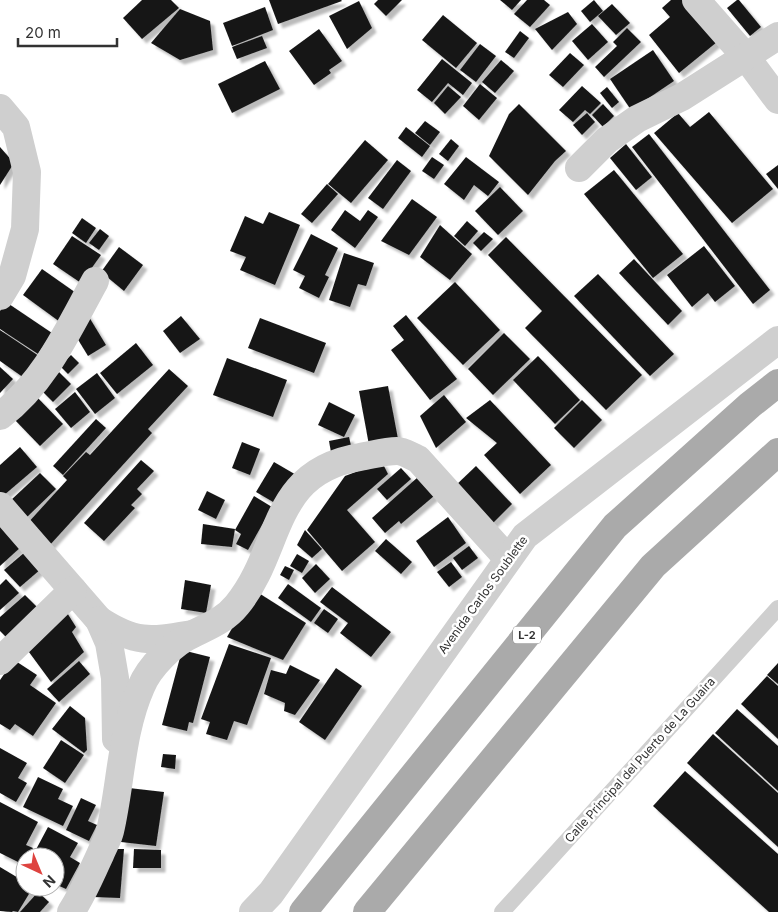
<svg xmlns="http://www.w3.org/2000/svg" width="778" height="912" viewBox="0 0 778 912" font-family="Inter,sans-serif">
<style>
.building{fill:#191919;filter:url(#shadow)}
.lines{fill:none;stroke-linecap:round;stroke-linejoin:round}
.lane{stroke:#cfcfcf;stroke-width:16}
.street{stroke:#cfcfcf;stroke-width:28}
.primary{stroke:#aaa;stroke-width:28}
.labels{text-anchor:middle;stroke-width:5;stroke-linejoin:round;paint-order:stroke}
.shield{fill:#fff;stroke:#707070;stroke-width:1}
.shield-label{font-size:11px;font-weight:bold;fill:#323232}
.street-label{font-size:12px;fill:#323232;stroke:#fff}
</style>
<defs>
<filter id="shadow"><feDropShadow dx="4.5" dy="4.5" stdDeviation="1" flood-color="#0004"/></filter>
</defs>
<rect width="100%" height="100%" fill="#fff"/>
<g class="building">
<polygon points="142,0 171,0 179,8 142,39 123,18"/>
<polygon points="269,0 341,0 342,1 278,24"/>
<polygon points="378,0 402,0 386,16 374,4"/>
<polygon points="500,0 521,0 512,10"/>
<polygon points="527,0 544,0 550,5 530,27 514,14"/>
<polygon points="594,0 603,11 590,22 581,11"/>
<polygon points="671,0 683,0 717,42 679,73 649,35 670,17 662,8"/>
<polygon points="737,0 739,0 761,27 750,36 727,8"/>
<polygon points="359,1 372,28 347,49 329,16"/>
<polygon points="612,4 630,23 616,35 598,16"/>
<polygon points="265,7 273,30 232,46 223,23"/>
<polygon points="180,9 210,21 213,50 180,60 151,43"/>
<polygon points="568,12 577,24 552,50 535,29"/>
<polygon points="443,15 477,43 456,68 422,40"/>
<polygon points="592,24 608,42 588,60 572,41"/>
<polygon points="627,28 641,42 604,77 595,67 617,46 613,42"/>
<polygon points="319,29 342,61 329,70 331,73 314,85 289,51"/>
<polygon points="520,31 529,38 514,58 505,52"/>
<polygon points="262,36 267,48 237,59 232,47"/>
<polygon points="480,44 496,56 476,82 460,70"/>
<polygon points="653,50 674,81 631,110 610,79"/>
<polygon points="570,53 584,65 563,87 549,75"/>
<polygon points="442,59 472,83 463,95 448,83 432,102 417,90"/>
<polygon points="501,60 514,71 495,93 482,82"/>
<polygon points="265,61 280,89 232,113 218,84"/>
<polygon points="480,84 497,98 479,120 463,106"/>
<polygon points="448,86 461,97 445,114 434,103"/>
<polygon points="582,86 601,103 590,114 585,110 573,122 559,110"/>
<polygon points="607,87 619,102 612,108 600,93"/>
<polygon points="519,104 566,151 555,161 528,195 489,156 509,114"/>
<polygon points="603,104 614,116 603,127 592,115"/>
<polygon points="709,112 773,189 732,223 654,133 678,113 690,127"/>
<polygon points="587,113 595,122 582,135 573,125"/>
<polygon points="425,121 440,132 430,145 415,133"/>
<polygon points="406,127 430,146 422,157 398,138"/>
<polygon points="649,134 770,290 753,304 632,147"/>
<polygon points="451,139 459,146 448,161 439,154"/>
<polygon points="365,140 388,160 351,203 328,184"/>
<polygon points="626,144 652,177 636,190 610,158"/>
<polygon points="0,147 14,163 0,185"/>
<polygon points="432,157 444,165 434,179 422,171"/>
<polygon points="466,157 499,182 488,196 474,185 464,200 444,184"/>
<polygon points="397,160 411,171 383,209 368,198"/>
<polygon points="778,165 778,189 766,174"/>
<polygon points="614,170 683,254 653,278 584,194"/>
<polygon points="327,184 338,194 312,223 301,214"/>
<polygon points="500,187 523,211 498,235 475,211"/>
<polygon points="412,199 437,217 409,255 381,241"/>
<polygon points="345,210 360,221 368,210 378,217 355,248 331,230"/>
<polygon points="269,212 300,225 275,285 240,270 246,257 230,251 245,216 263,224"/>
<polygon points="82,218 96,228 86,243 72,233"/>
<polygon points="467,221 478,231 465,246 454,236"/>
<polygon points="440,225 472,254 450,280 420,257"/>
<polygon points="100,229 109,236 99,250 89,243"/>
<polygon points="484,232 493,239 481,251 473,243"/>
<polygon points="311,234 338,248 325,275 329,277 319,298 299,288 305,276 293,270"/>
<polygon points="72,236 101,255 81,283 53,264"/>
<polygon points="506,237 642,375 606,410 525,328 542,311 488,255"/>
<polygon points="704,246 735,286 715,302 708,293 692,307 667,275"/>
<polygon points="119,247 143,265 124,291 101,272"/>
<polygon points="344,253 374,263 366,286 358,284 350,307 329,300"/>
<polygon points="634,259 682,311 668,325 619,273"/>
<polygon points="42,269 79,295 60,322 23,295"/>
<polygon points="598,274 674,354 650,376 574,296"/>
<polygon points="455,282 500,330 463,365 417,318"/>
<polygon points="6,302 52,333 38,354 0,329 0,311"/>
<polygon points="86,312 106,345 88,356 74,333"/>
<polygon points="406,315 457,379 430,400 391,350 404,340 393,326"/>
<polygon points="181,316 200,339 180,353 163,331"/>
<polygon points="260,318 326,343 314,373 248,348"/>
<polygon points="0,330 42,358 27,380 0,361"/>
<polygon points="504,333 530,359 493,395 468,369"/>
<polygon points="136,343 153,365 117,394 100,373"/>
<polygon points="71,355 79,363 68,374 60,366"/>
<polygon points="538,356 580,400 555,424 513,380"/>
<polygon points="227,358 287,380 273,417 213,395"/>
<polygon points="0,367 13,379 0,393"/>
<polygon points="169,369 188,386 148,429 152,433 49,546 26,525 67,480 63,476 86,452 90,455"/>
<polygon points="59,372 71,384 53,402 41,390"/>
<polygon points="97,373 115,398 95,414 76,389"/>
<polygon points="388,386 398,439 369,445 359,391"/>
<polygon points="75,392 90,412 71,428 55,409"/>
<polygon points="444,395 466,422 436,448 420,416"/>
<polygon points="36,396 63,424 40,446 13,418"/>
<polygon points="490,400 551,465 520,494 484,455 497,443 466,418"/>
<polygon points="582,400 602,420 574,448 554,428"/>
<polygon points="329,402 355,415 344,437 318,425"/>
<polygon points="96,419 106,428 63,475 53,466"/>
<polygon points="349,437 353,454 332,458 329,441"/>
<polygon points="242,442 260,449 250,475 232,468"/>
<polygon points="20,447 37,467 3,496 0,493 0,465"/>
<polygon points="141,460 154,471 137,489 142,494 131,505 135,508 104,541 84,523"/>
<polygon points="274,462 298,476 280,506 256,492"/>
<polygon points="382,462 388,474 347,510 375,542 342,571 307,530 345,476"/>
<polygon points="476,466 512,504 490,526 454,487"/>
<polygon points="401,468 411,479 387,500 377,489"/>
<polygon points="40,473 56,489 26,518 10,501"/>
<polygon points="418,477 434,496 401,524 399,521 385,533 372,518"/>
<polygon points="207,491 225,500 216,519 198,510"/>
<polygon points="254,496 272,507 248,550 236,544 241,534 235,530"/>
<polygon points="448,517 466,543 434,567 416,541"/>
<polygon points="0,522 22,546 0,566"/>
<polygon points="203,524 235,529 232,547 201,544"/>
<polygon points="305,530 322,549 312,558 297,545"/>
<polygon points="386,539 412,562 401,574 375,551"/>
<polygon points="469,546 478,558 462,570 453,558"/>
<polygon points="25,552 41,569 20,587 4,570"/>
<polygon points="297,554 309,561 302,573 290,566"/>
<polygon points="451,562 462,577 449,587 437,572"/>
<polygon points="316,564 330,579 315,593 302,578"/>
<polygon points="285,566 294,570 289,580 280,575"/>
<polygon points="6,579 19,593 0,610 0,585"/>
<polygon points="185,580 211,585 206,613 181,609"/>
<polygon points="288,584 321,608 311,622 278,598"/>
<polygon points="332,587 391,632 371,657 340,633 348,623 320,602"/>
<polygon points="254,590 306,623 283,660 227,637"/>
<polygon points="25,595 38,608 6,637 0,631 0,617"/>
<polygon points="64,608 76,627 72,632 84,652 51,682 26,648"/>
<polygon points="324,609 338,619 328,633 314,623"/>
<polygon points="229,644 271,658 247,725 234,721 227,740 206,734 210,722 201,719"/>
<polygon points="182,650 210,657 193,723 189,722 187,731 162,725"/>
<polygon points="14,660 37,675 30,685 56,703 33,736 15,724 10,730 0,724 0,680"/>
<polygon points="79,661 90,674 59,702 47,689"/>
<polygon points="778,663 778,684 767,675"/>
<polygon points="290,665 320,680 295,715 284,711 285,703 264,694 271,670 286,674"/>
<polygon points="336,668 362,686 325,740 299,722"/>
<polygon points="767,676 778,686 778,739 741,704"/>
<polygon points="70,706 85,718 87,750 84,753 52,729"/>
<polygon points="737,709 778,746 778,791 715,733"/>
<polygon points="713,734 778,793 778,847 687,763"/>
<polygon points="61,740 84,755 65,783 43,768"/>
<polygon points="0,748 27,763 18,778 27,783 16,802 0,793"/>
<polygon points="163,754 176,755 175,769 161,767"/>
<polygon points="685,771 778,854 778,912 769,912 653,806"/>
<polygon points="38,777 63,789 58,799 73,806 63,826 23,807"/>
<polygon points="129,788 164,792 156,846 121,842"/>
<polygon points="81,798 96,805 88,821 97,825 89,841 66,830"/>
<polygon points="0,802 38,822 26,845 33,848 29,857 25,857 24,865 0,853"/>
<polygon points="48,827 78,843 70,857 80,863 66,889 55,884 55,857 32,857"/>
<polygon points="117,849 124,849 120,898 93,897"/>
<polygon points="134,849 161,850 161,868 133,868"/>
<polygon points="0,867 25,882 25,887 32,889 18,912 13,911 12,912 0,911"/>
<polygon points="38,892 49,902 40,912 20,912"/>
</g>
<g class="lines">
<polyline class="lane" points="502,912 778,608"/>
<g class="street">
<polyline points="696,0 746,57 778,100"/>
<polyline points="0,108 16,127 27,172 25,229 12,276 0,296"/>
<polyline points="579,168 607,140 637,119 682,97 778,36"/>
<path d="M0,416C45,382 68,330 95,281"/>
<polyline points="0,506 99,620 109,643 115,678 116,739"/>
<path d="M99,620C136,644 150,641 192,634"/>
<polyline points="0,661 73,590"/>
<path d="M71,912C83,894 91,874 100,855C103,847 108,839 110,831C121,784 121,732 141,687C149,667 173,643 193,634C209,626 225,620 237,605C283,549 269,472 360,457C372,455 385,451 397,451C404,451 412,457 418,459L508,559"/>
<polyline points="253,912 271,893 525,536 778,340"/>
</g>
<g class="primary">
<polyline points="303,912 615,526 750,405 778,383"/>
<polyline points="367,912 653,566 778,452"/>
</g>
</g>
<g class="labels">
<rect class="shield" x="513" y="626.5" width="28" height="17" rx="4"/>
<g class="shield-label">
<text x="527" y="639">L-2</text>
</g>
<g class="street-label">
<text transform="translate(483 595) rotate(-54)" y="4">Avenida Carlos Soublette</text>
<text transform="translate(640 760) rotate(-48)" y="4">Calle Principal del Puerto de La Guaira</text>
</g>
</g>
<g transform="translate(40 872) rotate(136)"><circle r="24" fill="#ffffff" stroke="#adadad"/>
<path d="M0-4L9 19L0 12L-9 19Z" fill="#de433f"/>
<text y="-8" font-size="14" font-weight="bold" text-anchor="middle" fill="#323232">N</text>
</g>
<path d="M18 38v8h99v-8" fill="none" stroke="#323232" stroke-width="2.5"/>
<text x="25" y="38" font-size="15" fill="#323232" stroke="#ffffff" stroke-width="4" paint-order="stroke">20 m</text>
</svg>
